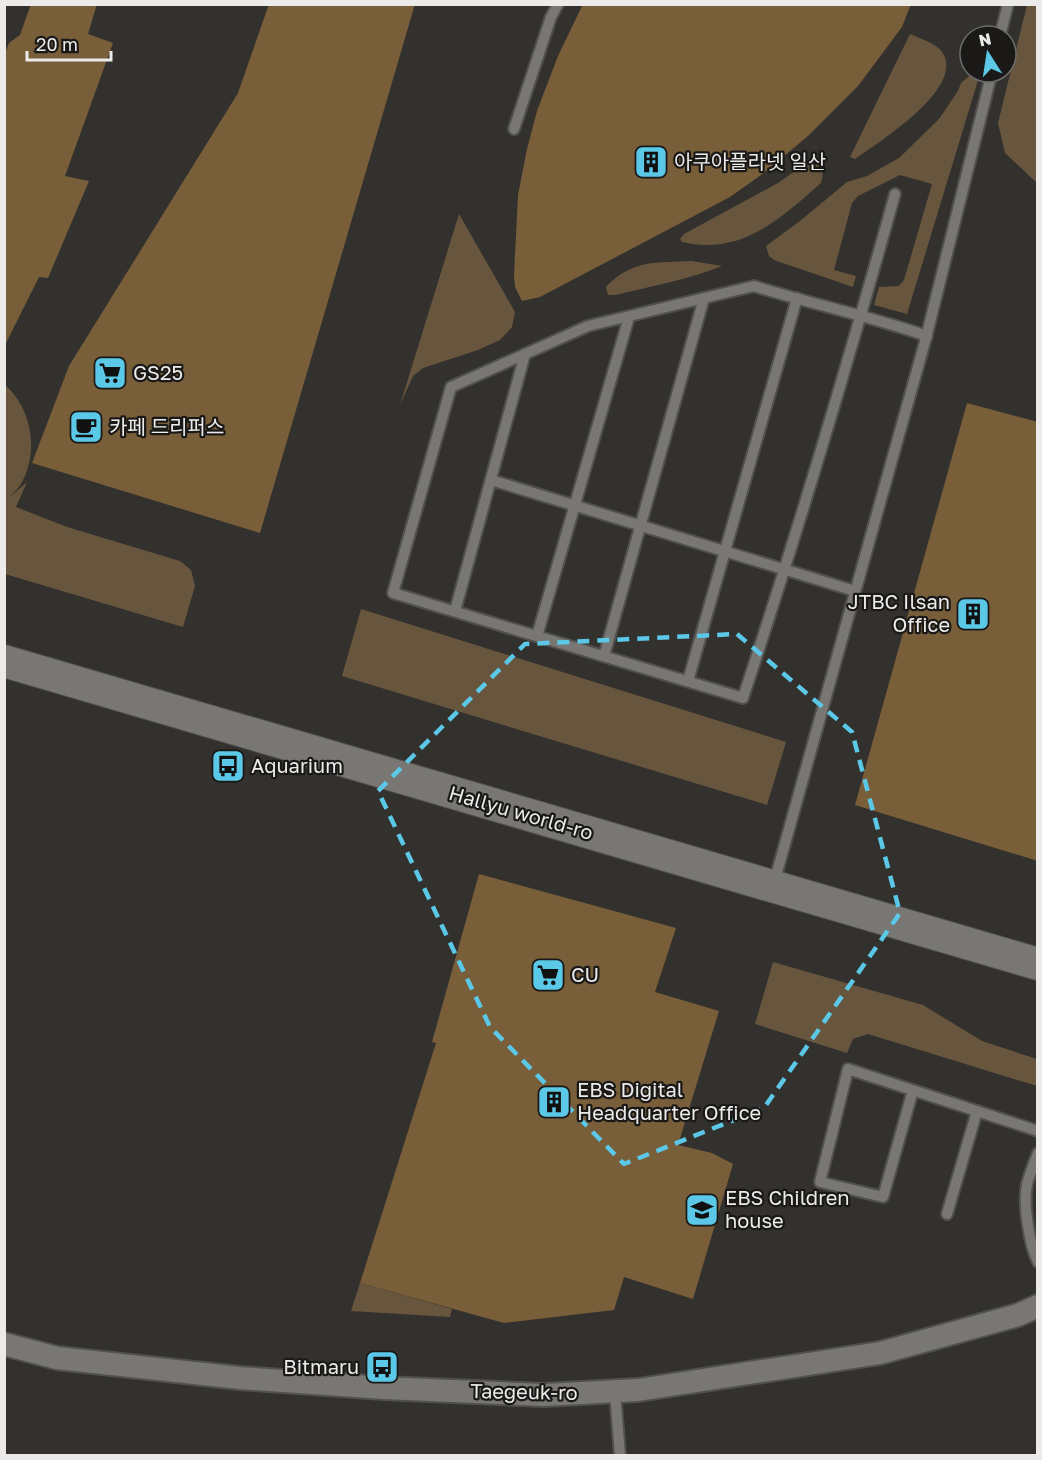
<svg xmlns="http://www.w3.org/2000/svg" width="1042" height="1460" viewBox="0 0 1042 1460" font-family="'Golos Text','Noto Sans KR',sans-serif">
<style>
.green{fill:#68553d}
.building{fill:#795e3a}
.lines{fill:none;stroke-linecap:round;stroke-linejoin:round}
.lane-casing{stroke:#51504e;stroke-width:14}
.street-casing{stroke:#51504e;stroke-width:26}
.secondary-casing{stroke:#51504e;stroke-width:34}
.lane{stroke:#797774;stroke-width:10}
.street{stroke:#797774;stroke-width:22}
.secondary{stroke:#797774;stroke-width:32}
.marked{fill:none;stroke:#5bc8e7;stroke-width:4.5;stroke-dasharray:12 8;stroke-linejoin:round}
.labels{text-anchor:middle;stroke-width:4.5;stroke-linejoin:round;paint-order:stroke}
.poi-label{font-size:20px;fill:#ecebe9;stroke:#1a1918;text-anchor:start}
.street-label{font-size:20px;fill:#ecebe9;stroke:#1a1918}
</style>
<rect width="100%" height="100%" fill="#33312e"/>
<g class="green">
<polygon points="1027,5 1037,5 1037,183 1005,153 998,123"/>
<path d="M910,34C920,39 935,42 942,52C967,87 878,143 855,159L850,157Z"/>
<polygon points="969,76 979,77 907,314 874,305 879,287 899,286 904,280 932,184 900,175 858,196 852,203 834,270 856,276 853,287 774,260 769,256 766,246 800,221 847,182 867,176 899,158 939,119 958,91 961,83"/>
<path d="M815,157C823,163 824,173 821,183C780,219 741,256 682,242L680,239L684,234L778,183Z"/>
<polygon points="459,214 515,312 512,327 500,340 478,350 423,368 413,376 400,405"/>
<path d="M692,261L722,266C687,280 651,286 616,295H608L606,287C632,259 657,263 692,261Z"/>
<path d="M4,384C32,408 39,451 22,482C19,488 14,492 10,497L27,482L16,507L67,527L180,561L191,570L195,586L183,627L5,574Z"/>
<polygon points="361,609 786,742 767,805 342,676"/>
<polygon points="773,962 923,1005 982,1041 1037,1059 1037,1086 868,1034 853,1039 847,1053 755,1024"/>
<polygon points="360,1283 452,1309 450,1317 351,1311"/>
</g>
<g class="building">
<polygon points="31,4 97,4 88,34 113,43 65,176 89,181 48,278 39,277 4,347 4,56 9,43 20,35"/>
<polygon points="269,4 415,4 260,533 32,463 69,366 238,93"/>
<polygon points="583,4 911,4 902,27 858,86 808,136 761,175 730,197 540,297 522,301 515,287 514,275 518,195 527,149 537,111 558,56"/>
<polygon points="967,403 1038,422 1038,861 855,805"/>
<polygon points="479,874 676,928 655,992 719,1011 678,1145 712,1153 733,1164 693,1299 624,1277 614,1310 504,1323 360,1283 436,1043 432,1042"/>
</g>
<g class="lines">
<defs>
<g id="lane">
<polyline points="1000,36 1008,4"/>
<polyline points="514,129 551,17 558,4"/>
<path d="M895,194C848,363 798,531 743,698L393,593L451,387L588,326L754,286C811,304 870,316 927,336"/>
<polyline points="491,480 855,591"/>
<polyline points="455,611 525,354"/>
<polyline points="537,636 629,317"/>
<polyline points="604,656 704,298"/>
<polyline points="688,681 797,298"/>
<polyline points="774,883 926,338 992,72"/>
<polyline points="913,1090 883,1197 820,1182 848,1069 1038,1131"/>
<path d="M1038,1153C1034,1163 1030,1173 1027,1184C1023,1204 1029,1244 1038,1262"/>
<polyline points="947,1214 977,1111"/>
<polyline points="615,1392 620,1456"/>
</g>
<polyline id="street" points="4,1344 57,1358 240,1378 384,1388 544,1395 638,1390 880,1353 1018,1315 1038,1306"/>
<polyline id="secondary" points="4,661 1038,964"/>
</defs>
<use href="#lane" class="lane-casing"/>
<use href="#street" class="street-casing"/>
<use href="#secondary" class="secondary-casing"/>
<use href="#lane" class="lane"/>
<use href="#street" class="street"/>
<use href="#secondary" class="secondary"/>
</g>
<path class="marked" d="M737,634L852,732L900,913L764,1108L624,1164L490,1027L378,791L525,644Z"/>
<defs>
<symbol id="building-square" viewBox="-11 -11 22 22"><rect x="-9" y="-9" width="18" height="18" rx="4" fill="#5bc8e7" stroke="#1a1918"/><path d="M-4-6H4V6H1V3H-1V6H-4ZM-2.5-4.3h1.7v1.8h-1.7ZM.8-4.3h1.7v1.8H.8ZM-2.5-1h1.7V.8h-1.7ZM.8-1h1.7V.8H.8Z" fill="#111"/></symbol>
<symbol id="supermarket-square" viewBox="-11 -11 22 22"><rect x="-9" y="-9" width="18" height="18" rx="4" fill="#5bc8e7" stroke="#1a1918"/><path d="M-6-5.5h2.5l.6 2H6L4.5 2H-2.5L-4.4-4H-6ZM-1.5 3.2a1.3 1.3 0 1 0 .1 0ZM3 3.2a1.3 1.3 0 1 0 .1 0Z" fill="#111"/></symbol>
<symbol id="cafe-square" viewBox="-11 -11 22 22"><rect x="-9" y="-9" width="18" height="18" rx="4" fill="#5bc8e7" stroke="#1a1918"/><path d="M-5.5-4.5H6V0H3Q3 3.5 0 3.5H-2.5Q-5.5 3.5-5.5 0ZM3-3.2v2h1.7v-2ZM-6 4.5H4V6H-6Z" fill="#111"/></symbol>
<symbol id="bus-square" viewBox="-11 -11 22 22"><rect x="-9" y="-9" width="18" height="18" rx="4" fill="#5bc8e7" stroke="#1a1918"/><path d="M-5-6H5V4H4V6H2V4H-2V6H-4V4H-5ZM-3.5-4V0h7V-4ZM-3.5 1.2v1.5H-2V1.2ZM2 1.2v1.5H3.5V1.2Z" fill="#111"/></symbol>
<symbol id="school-square" viewBox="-11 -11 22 22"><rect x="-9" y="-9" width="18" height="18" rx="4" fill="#5bc8e7" stroke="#1a1918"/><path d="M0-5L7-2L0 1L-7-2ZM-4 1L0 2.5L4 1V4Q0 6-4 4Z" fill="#111"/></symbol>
</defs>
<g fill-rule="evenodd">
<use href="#building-square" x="632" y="143" width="38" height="38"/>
<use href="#supermarket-square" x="91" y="354" width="38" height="38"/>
<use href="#cafe-square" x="67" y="408" width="38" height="38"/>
<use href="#building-square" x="954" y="595" width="38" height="38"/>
<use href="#bus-square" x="209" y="747" width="38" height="38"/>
<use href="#supermarket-square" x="529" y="956" width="38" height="38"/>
<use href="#building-square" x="535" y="1083" width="38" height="38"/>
<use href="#school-square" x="683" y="1191" width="38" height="38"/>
<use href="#bus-square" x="363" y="1348" width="38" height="38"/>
</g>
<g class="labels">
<g class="poi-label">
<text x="674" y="169">아쿠아플라넷 일산</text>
<text x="133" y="380">GS25</text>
<text x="109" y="434">카페 드리퍼스</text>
<text x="950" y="609" text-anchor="end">JTBC Ilsan<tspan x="950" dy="23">Office</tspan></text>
<text x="251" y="773">Aquarium</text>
<text x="571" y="982">CU</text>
<text x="577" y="1097">EBS Digital<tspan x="577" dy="23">Headquarter Office</tspan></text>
<text x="725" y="1205">EBS Children<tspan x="725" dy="23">house</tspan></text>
<text x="359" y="1374" text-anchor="end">Bitmaru</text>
</g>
<g class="street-label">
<text transform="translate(521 813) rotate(16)" y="7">Hallyu world-ro</text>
<text transform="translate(524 1392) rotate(1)" y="7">Taegeuk-ro</text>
</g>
</g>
<rect width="1042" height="1460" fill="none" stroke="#ecebe9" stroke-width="12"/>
<g transform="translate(988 54) rotate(348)"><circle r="28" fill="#1a1918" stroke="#6e6d6c" stroke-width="1.5"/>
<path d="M0-4.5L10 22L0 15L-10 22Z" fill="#5bc8e7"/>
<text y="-9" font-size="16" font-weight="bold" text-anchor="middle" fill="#ecebe9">N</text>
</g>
<path d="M27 51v9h84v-9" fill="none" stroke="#ecebe9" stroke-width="3"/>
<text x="36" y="51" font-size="18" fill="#ecebe9" stroke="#1a1918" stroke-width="4.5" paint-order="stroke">20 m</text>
</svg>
